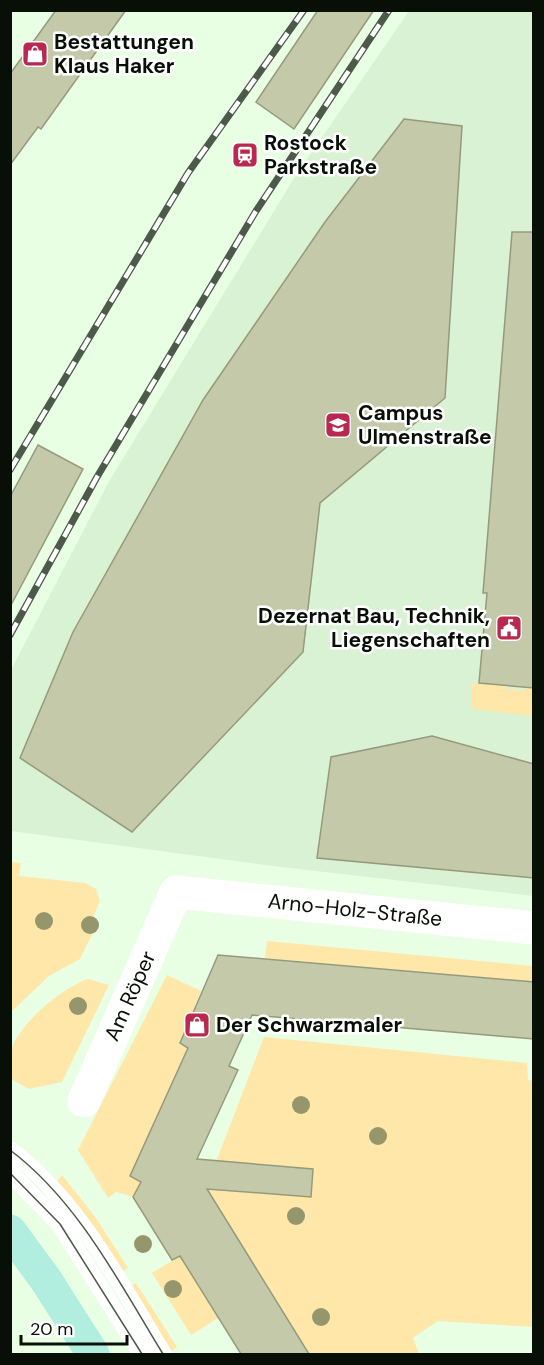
<svg xmlns="http://www.w3.org/2000/svg" width="544" height="1365" viewBox="0 0 544 1365" font-family="'DM Sans',sans-serif">
<style>
.built{fill:#d8f2d3}
.green{fill:#ffe7aa}
.building{fill:#c4c9aa;stroke:#959a7d;stroke-width:1.5}
.lines{fill:none;stroke-linecap:round;stroke-linejoin:round}
.lane{stroke:#fff;stroke-width:18}
.street{stroke:#fff;stroke-width:33}
.secondary{stroke:#b2eee0;stroke-width:33}
.tram{stroke:#4d594b;stroke-width:1.5}
.rail-casing{stroke:#4d594b;stroke-width:7}
.rail{stroke:#fff;stroke-width:4.5;stroke-dasharray:14;stroke-linecap:butt}
.tree{fill:#96966d}
.labels{text-anchor:middle;stroke-width:5;stroke-linejoin:round;paint-order:stroke}
.poi-label{font-size:21px;font-weight:bold;fill:#080f07;stroke:#fff;text-anchor:start}
.street-label{font-size:21px;fill:#080f07;stroke:#fff}
</style>
<rect width="100%" height="100%" fill="#e8ffe4"/>
<polygon class="built" points="409,11 533,11 533,896 281,867 11,831 10,672 108,483 296,175"/>
<g class="green">
<polygon points="475,682 506,685 506,689 525,691 526,687 533,688 533,716 471,709 472,684"/>
<polygon points="11,862 21,863 19,876 85,883 96,889 100,901 87,931 93,933 80,959 49,976 11,1012"/>
<polygon points="267,941 533,966 533,982 265,958"/>
<polygon points="167,975 201,991 180,1043 188,1048 130,1176 141,1182 133,1197 116,1192 108,1198 78,1150"/>
<path d="M88,979L109,985L62,1082L29,1089L11,1079C10,1071 9,1060 11,1051C18,1024 63,987 88,979Z"/>
<polygon points="264,1037 527,1063 528,1080 534,1081 533,1327 438,1321 413,1338 419,1354 309,1354 206,1188"/>
<polygon points="62,1175 96,1218 128,1268 121,1272 57,1181"/>
<polygon points="180,1256 218,1318 191,1335 152,1273"/>
<polygon points="136,1283 177,1347 171,1351 129,1287"/>
</g>
<g class="building">
<polygon points="56,10 126,10 41,129 38,127 10,165 10,74"/>
<polygon points="318,10 374,10 294,129 256,102"/>
<polygon points="404,119 462,126 445,398 320,503 303,652 132,832 20,758 73,632 203,400 325,222"/>
<polygon points="512,232 534,232 534,688 479,683 487,593 483,593"/>
<polygon points="38,445 83,469 10,607 10,497"/>
<polygon points="432,736 534,764 534,878 317,858 331,757"/>
<polygon points="218,955 534,982 534,1039 252,1015 229,1066 238,1070 197,1159 313,1169 311,1197 207,1189 309,1354 241,1354 180,1256 172,1260 133,1197 141,1182 130,1176 188,1048 180,1043"/>
</g>
<g class="lines">
<g class="lane">
<path d="M10,1150C78,1201 120,1284 163,1354"/>
<polyline points="10,1173 60,1224 142,1354"/>
</g>
<polyline class="street" points="84,1101 176,892 534,928"/>
<polyline class="secondary" points="10,1231 46,1280 93,1354"/>
<g class="tram">
<path d="M10,1150C78,1201 120,1284 163,1354"/>
<polyline points="10,1173 60,1224 142,1354"/>
</g>
<defs>
<g id="rail">
<polyline points="10,470 188,173 304,10"/>
<polyline points="10,635 97,477 256,211 389,10"/>
</g>
</defs>
<use href="#rail" class="rail-casing"/>
<use href="#rail" class="rail"/>
</g>
<g class="tree">
<circle cx="44" cy="921" r="9"/>
<circle cx="90" cy="925" r="9"/>
<circle cx="78" cy="1006" r="9"/>
<circle cx="301" cy="1105" r="9"/>
<circle cx="378" cy="1136" r="9"/>
<circle cx="296" cy="1216" r="9"/>
<circle cx="143" cy="1244" r="9"/>
<circle cx="173" cy="1289" r="9"/>
<circle cx="321" cy="1317" r="9"/>
</g>
<defs>
<symbol id="shop-square" viewBox="-11 -11 22 22"><rect x="-9" y="-9" width="18" height="18" rx="4" fill="#b9284f" stroke="#fff"/><path d="M-5-2.5h2.3a2.7 3.5 0 0 1 5.4 0H5L5.5 6h-11ZM-1.5-2.5h3a1.5 2.3 0 0 0-3 0Z" fill="#fff"/></symbol>
<symbol id="station-square" viewBox="-11 -11 22 22"><rect x="-9" y="-9" width="18" height="18" rx="4" fill="#b9284f" stroke="#fff"/><path d="M-3-6H3Q5-6 5-4V2Q5 4 3 4L4.5 6H3L1.5 4h-3L-3 6H-4.5L-3 4Q-5 4-5 2V-4Q-5-6-3-6ZM-3.5-4v3h7v-3ZM-3.5 1v1.5H-2V1ZM2 1v1.5H3.5V1Z" fill="#fff"/></symbol>
<symbol id="university-square" viewBox="-11 -11 22 22"><rect x="-9" y="-9" width="18" height="18" rx="4" fill="#b9284f" stroke="#fff"/><path d="M0-5L7-2L0 1L-7-2ZM-4 1L0 2.5L4 1V4Q0 6-4 4Z" fill="#fff"/></symbol>
<symbol id="civic-square" viewBox="-11 -11 22 22"><rect x="-9" y="-9" width="18" height="18" rx="4" fill="#b9284f" stroke="#fff"/><path d="M-.6-6.5H3V-4.5H.6V-3L4-1V1h2V6H-6V1h2V-1L-.6-3ZM-1.2 2.5V6h2.4V2.5Z" fill="#fff"/></symbol>
</defs>
<g fill-rule="evenodd">
<use href="#shop-square" x="20" y="39" width="30" height="30"/>
<use href="#station-square" x="230" y="140" width="30" height="30"/>
<use href="#university-square" x="323" y="410" width="30" height="30"/>
<use href="#civic-square" x="494" y="613" width="30" height="30"/>
<use href="#shop-square" x="182" y="1010" width="30" height="30"/>
</g>
<g class="labels">
<g class="poi-label">
<text x="54" y="49">Bestattungen<tspan x="54" dy="24">Klaus Haker</tspan></text>
<text x="264" y="150">Rostock<tspan x="264" dy="24">Parkstraße</tspan></text>
<text x="358" y="420">Campus<tspan x="358" dy="24">Ulmenstraße</tspan></text>
<text x="490" y="623" text-anchor="end">Dezernat Bau, Technik,<tspan x="490" dy="24">Liegenschaften</tspan></text>
<text x="216" y="1032">Der Schwarzmaler</text>
</g>
<g class="street-label">
<text transform="translate(355 910) rotate(6)" y="7">Arno-Holz-Straße</text>
<text transform="translate(130 996) rotate(-66)" y="7">Am Röper</text>
</g>
</g>
<rect width="544" height="1365" fill="none" stroke="#080f07" stroke-width="24"/>
<path d="M21 1335v9h106v-9" fill="none" stroke="#080f07" stroke-width="3"/>
<text x="30" y="1335" font-size="18" fill="#080f07" stroke="#ffffff" stroke-width="4.5" paint-order="stroke">20 m</text>
</svg>
